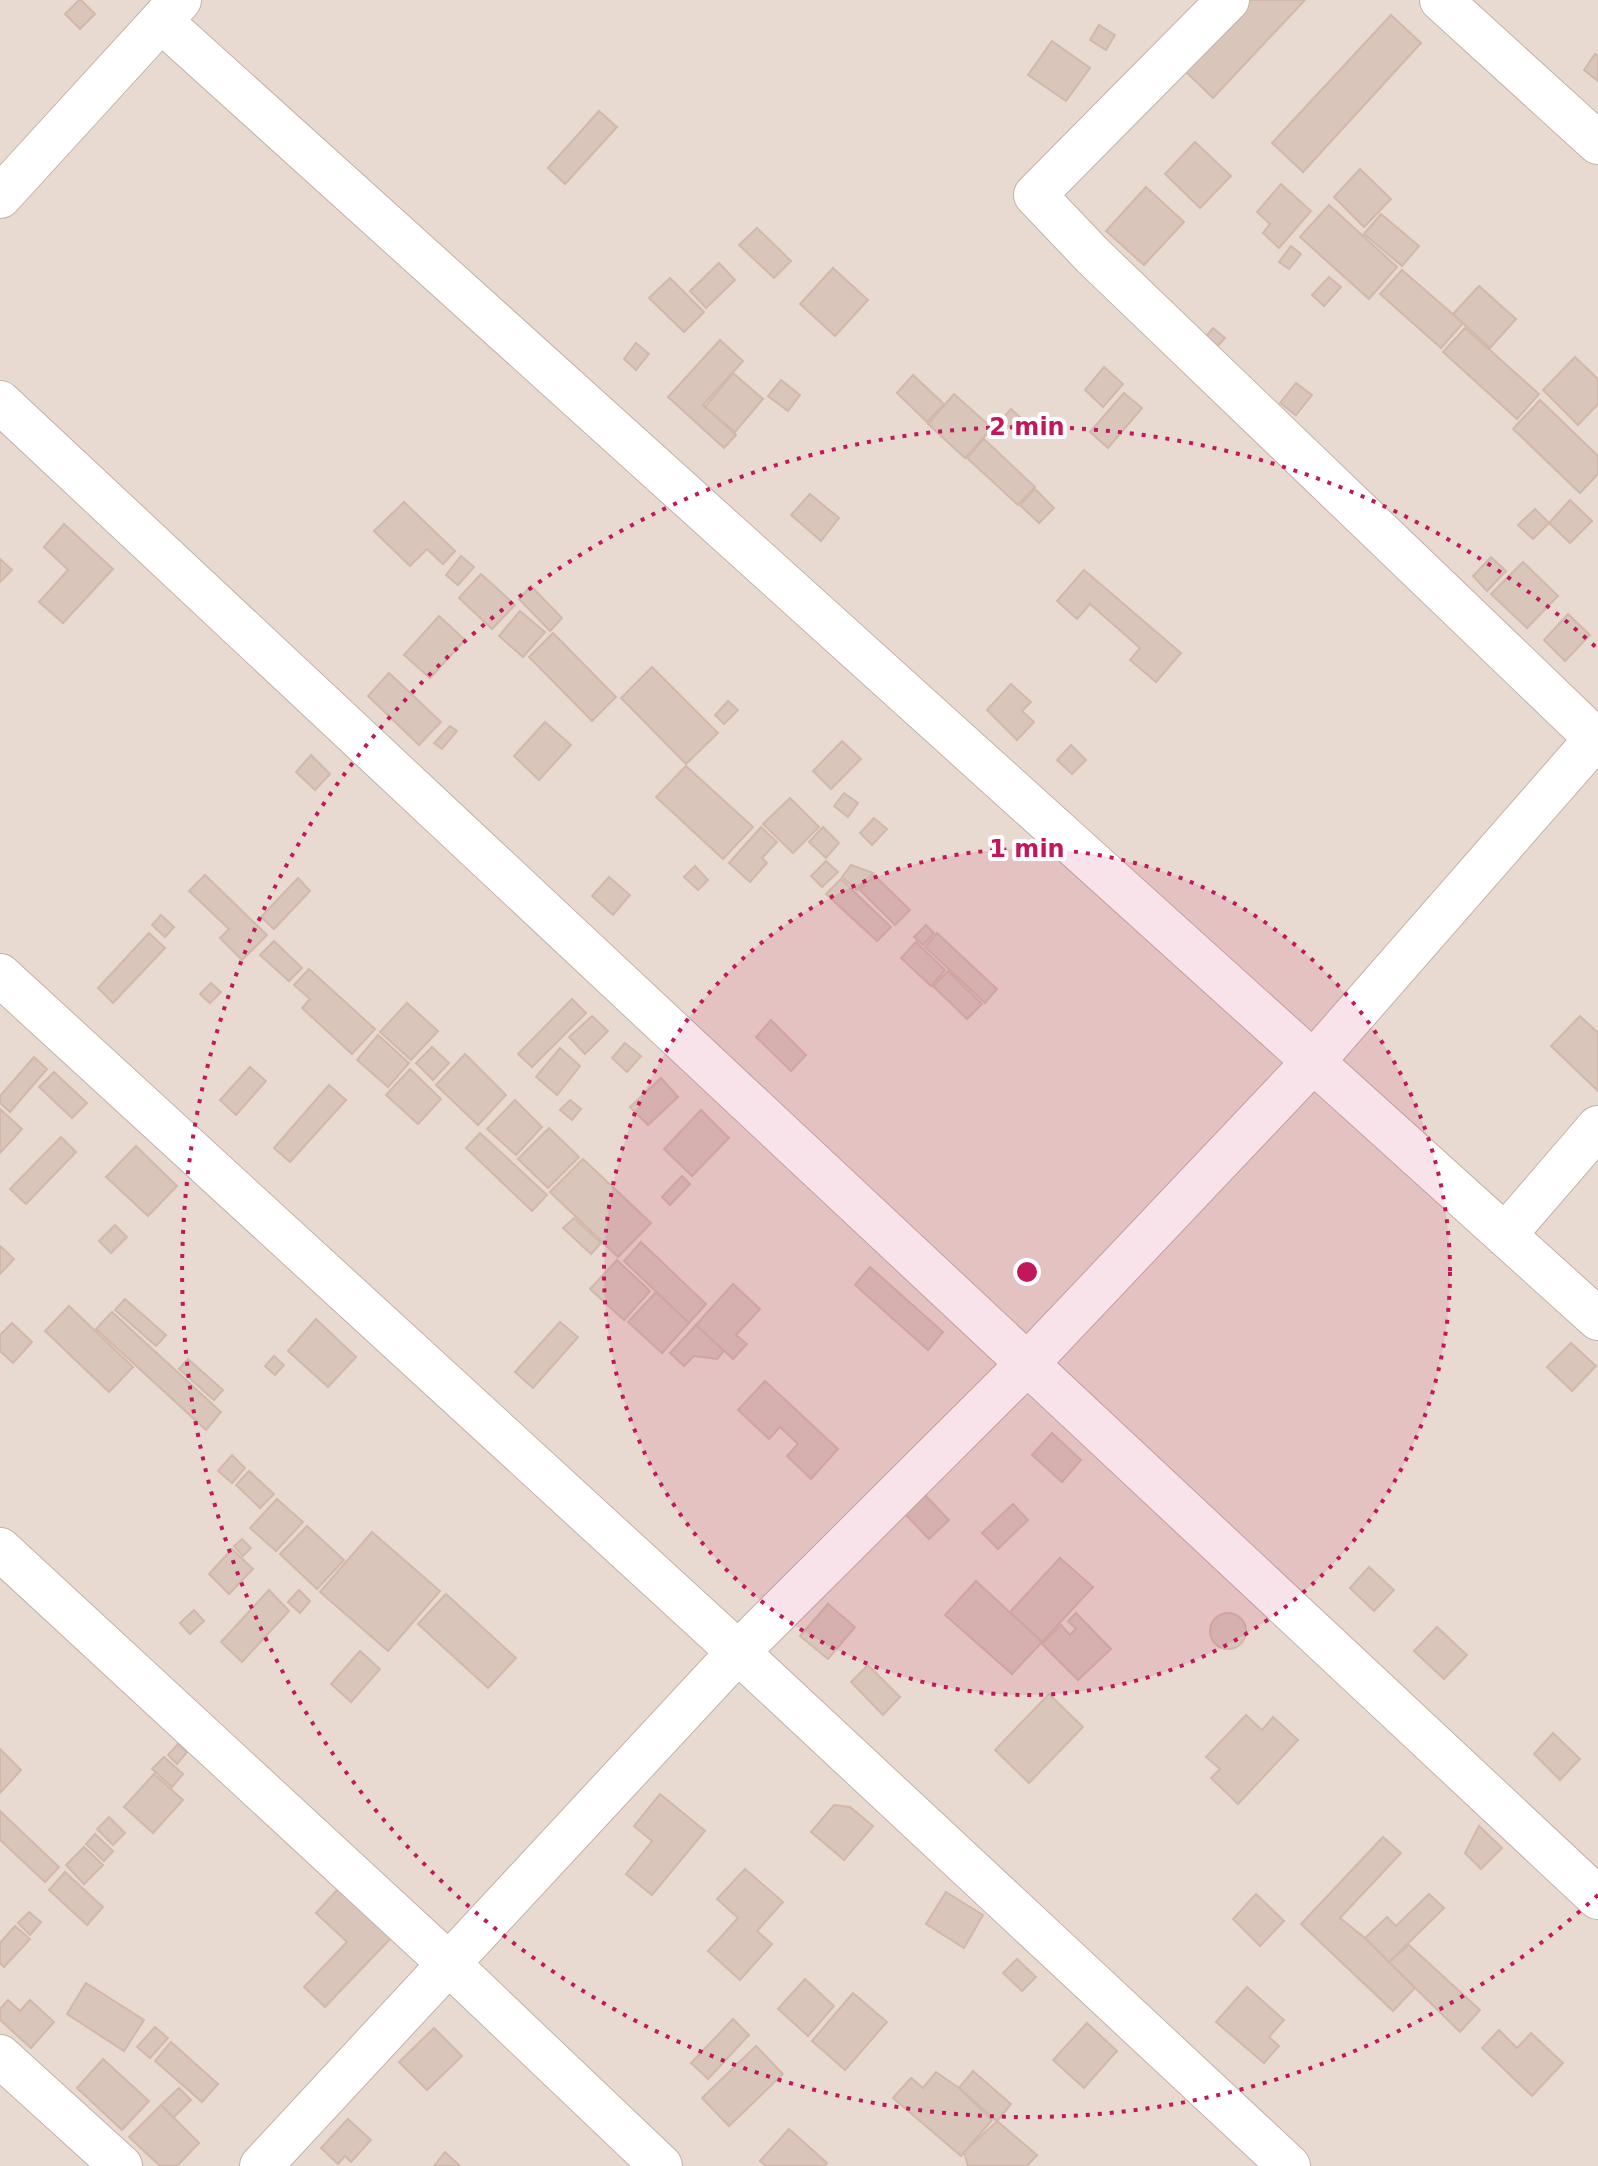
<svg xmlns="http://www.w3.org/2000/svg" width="1598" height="2166" viewBox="0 0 1598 2166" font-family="'DejaVu Sans',sans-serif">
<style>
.residential{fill:#e8dad0}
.building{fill:#d9c5ba;stroke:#d2b8aa;stroke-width:2}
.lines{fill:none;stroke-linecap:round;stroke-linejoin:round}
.street-casing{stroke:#c3b2a8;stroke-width:44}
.street{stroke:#fff;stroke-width:42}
.ring{fill:none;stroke:#c2185b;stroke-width:4;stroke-dasharray:4 8}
.centre{fill:#c2185b;stroke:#fff;stroke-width:4}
.ring-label{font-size:24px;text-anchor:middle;font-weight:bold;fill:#c2185b;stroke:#fff;stroke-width:8;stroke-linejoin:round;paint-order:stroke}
</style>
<rect width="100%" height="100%" fill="#f4eae3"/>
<rect class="residential" x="0" y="0" width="1598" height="2166"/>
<g class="building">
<polygon points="79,0 81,0 95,14 80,29 65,14"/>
<polygon points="1248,0 1305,0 1213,98 1183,69"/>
<polygon points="1391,15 1421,43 1303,172 1272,143"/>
<polygon points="1099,25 1115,35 1106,50 1090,40"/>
<polygon points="1052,41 1090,68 1066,101 1028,75"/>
<polygon points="1595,54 1598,56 1598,81 1584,70"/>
<polygon points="599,111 617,127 565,184 548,168"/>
<polygon points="1195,142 1231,176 1200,208 1165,174"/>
<polygon points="1360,169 1391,199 1364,227 1334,197"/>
<polygon points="1281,184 1311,211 1279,248 1263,233 1270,224 1257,212"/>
<polygon points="1146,187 1184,222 1144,265 1106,231"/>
<polygon points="1329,205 1397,267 1369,299 1300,237"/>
<polygon points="1381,214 1419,246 1402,266 1364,234"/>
<polygon points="757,228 791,261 774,278 739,245"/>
<polygon points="1291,246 1301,254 1289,269 1279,262"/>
<polygon points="719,263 735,280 706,308 690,291"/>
<polygon points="833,268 868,300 835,336 800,304"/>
<polygon points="1402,270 1463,323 1441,348 1380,294"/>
<polygon points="1329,277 1341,287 1324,306 1312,295"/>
<polygon points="670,278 704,312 684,332 649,298"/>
<polygon points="1479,286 1516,319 1490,348 1453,314"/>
<polygon points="1213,328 1225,338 1215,349 1204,339"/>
<polygon points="1465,328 1539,394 1517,419 1443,352"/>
<polygon points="720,340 743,361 703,405 736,435 724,448 668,397"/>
<polygon points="636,343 649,354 636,370 624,359"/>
<polygon points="1575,357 1598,379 1598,404 1578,425 1543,390"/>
<polygon points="1104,367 1123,384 1103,407 1085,390"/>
<polygon points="733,373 763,399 735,432 705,407"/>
<polygon points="913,375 944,404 927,422 897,393"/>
<polygon points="781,380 800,395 788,411 768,396"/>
<polygon points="1296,383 1312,395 1296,415 1280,403"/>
<polygon points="1124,393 1142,408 1108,448 1090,432"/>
<polygon points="954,394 992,428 965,458 928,424"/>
<polygon points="1540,400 1598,456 1598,474 1580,493 1513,429"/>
<polygon points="1011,409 1023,420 1014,431 1001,420"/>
<polygon points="984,439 1035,487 1018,505 967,458"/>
<polygon points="1035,489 1054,508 1039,523 1020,505"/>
<polygon points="810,494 839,518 821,541 791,515"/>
<polygon points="1570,500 1592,521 1570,543 1549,523"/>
<polygon points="404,502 455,551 443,564 427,549 410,566 374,531"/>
<polygon points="1535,509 1549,523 1533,539 1518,525"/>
<polygon points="64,524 113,569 63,623 39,602 68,570 44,547"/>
<polygon points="461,556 474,567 458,585 446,575"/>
<polygon points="1491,557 1506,571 1487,591 1473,576"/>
<polygon points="0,559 12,570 0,582"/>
<polygon points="1523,562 1558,596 1527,628 1491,594"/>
<polygon points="1084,570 1181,653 1156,682 1130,660 1140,648 1090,604 1077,619 1057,601"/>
<polygon points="481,574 515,605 492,629 459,598"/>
<polygon points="531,586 562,618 550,631 519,599"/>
<polygon points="520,611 545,632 523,657 499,636"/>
<polygon points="1568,614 1590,635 1565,661 1544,640"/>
<polygon points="439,616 465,640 430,678 404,655"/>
<polygon points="553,633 616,697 592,721 529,657"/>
<polygon points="652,667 718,733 686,764 621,698"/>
<polygon points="389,673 441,722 419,745 368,696"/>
<polygon points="1011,684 1031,702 1022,711 1034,722 1017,740 987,710"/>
<polygon points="728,701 738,710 724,724 715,715"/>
<polygon points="545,722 571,745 539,780 514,756"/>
<polygon points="450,726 457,731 442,749 434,743"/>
<polygon points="842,741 861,759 831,789 813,771"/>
<polygon points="1071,745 1086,760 1072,774 1057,760"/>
<polygon points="311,755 330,774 315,790 296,772"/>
<polygon points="686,766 753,827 723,859 656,797"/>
<polygon points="844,793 858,803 848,817 834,806"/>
<polygon points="790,798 819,827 793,853 763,824"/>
<polygon points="874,818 887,829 872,845 860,833"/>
<polygon points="761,827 777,842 762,858 767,863 750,882 729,863"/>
<polygon points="823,827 839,843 826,858 809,842"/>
<polygon points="826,861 838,872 822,887 811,876"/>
<polygon points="851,865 873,873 857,890 842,877"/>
<polygon points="695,866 708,880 698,890 684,877"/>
<polygon points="205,875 267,935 242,960 220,938 229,929 189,891"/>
<polygon points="874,875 910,910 895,925 860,890"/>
<polygon points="609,877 630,895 613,915 592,896"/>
<polygon points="298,878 310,891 274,929 261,917"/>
<polygon points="841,879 891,927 877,941 826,894"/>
<polygon points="161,915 174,927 165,937 152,925"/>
<polygon points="926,925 934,933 923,945 914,937"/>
<polygon points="149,933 165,948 113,1003 98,988"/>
<polygon points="937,933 997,989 985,1003 925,947"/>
<polygon points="274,941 302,968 289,981 260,955"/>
<polygon points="916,942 945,970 931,986 901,958"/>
<polygon points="309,969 375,1029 352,1054 302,1008 310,999 294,985"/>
<polygon points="948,971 982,1004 967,1019 933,986"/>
<polygon points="211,983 221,992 210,1003 200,994"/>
<polygon points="572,999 586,1013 532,1067 518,1054"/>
<polygon points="407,1003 438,1031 411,1060 380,1032"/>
<polygon points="592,1016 608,1031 585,1054 569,1037"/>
<polygon points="1580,1016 1598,1033 1598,1091 1551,1046"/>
<polygon points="771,1020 806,1055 791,1071 756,1037"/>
<polygon points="378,1035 409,1063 388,1087 357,1060"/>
<polygon points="625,1043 641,1056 627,1072 612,1058"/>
<polygon points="432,1047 449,1063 433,1080 416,1063"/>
<polygon points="560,1048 580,1066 557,1095 536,1077"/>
<polygon points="465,1054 506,1095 478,1125 436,1085"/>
<polygon points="34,1057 47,1069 10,1112 0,1103 0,1096"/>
<polygon points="250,1067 266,1081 236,1115 220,1100"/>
<polygon points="410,1069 441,1099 418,1124 386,1095"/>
<polygon points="54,1072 87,1103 72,1118 39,1087"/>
<polygon points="661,1078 678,1097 648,1125 630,1107"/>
<polygon points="329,1085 346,1100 290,1162 274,1148"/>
<polygon points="515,1100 542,1127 516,1155 487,1129"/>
<polygon points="570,1100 581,1109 572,1120 560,1110"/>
<polygon points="0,1109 22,1129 0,1153"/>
<polygon points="701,1110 729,1138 692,1176 664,1149"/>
<polygon points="549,1128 579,1157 548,1188 518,1159"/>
<polygon points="480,1133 547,1195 532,1211 466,1148"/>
<polygon points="61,1137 76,1152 26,1204 10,1189"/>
<polygon points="136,1146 177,1186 148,1216 106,1177"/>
<polygon points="583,1159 651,1223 618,1257 550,1192"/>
<polygon points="682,1176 690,1184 670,1205 662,1197"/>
<polygon points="574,1218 601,1243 591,1254 563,1228"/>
<polygon points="115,1225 127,1237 111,1253 99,1241"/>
<polygon points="641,1242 706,1304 689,1323 624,1261"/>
<polygon points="0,1246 14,1259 0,1274"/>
<polygon points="617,1260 650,1291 624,1320 590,1289"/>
<polygon points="870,1267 943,1332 928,1350 855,1285"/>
<polygon points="733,1284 760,1309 736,1335 747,1344 733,1359 696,1325"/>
<polygon points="656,1292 689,1323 662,1353 628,1322"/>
<polygon points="125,1299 166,1335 156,1346 115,1310"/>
<polygon points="69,1306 133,1367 109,1392 45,1331"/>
<polygon points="112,1312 221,1412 206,1430 96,1329"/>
<polygon points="316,1319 356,1357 328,1387 288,1351"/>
<polygon points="560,1322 578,1337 533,1388 515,1372"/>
<polygon points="12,1323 32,1342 13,1363 0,1351 0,1335"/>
<polygon points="696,1325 724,1351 717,1359 694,1356 684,1366 670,1353"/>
<polygon points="1571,1343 1596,1366 1572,1391 1547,1367"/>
<polygon points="274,1356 284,1365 275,1375 265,1366"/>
<polygon points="188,1359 223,1390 214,1400 179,1369"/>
<polygon points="765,1381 838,1449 811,1479 787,1456 798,1444 780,1427 769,1439 738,1410"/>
<polygon points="1052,1433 1081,1460 1062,1482 1032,1455"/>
<polygon points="232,1455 245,1468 232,1483 218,1471"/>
<polygon points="249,1471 274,1494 260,1508 236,1485"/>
<polygon points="925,1495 949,1520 929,1539 905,1514"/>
<polygon points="277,1499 303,1522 276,1551 250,1528"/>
<polygon points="1013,1504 1028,1520 998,1549 982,1533"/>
<polygon points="307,1526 344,1560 317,1589 280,1554"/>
<polygon points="372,1532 440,1591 388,1651 320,1592"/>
<polygon points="242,1539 251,1548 243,1556 234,1546"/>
<polygon points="232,1549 253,1569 229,1594 209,1574"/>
<polygon points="1060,1558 1093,1587 1042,1642 1010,1612"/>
<polygon points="1369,1567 1394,1590 1374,1611 1350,1588"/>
<polygon points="976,1581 1042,1642 1012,1674 945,1615"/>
<polygon points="269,1590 289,1611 242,1662 221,1642"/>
<polygon points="299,1590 310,1601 300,1613 288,1602"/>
<polygon points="446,1594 516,1658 488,1688 418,1624"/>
<polygon points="828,1604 855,1627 828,1659 800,1636"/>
<polygon points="194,1610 204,1621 190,1634 180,1623"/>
<polygon points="1076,1613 1111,1649 1078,1680 1042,1644 1061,1625 1070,1635 1076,1629 1068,1621"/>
<circle cx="1228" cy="1631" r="18"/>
<polygon points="1437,1627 1467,1655 1444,1679 1414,1651"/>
<polygon points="360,1651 380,1669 351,1702 331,1684"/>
<polygon points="868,1665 900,1697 883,1715 851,1682"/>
<polygon points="1049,1694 1083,1727 1029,1783 995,1750"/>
<polygon points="1246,1715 1262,1730 1273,1717 1298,1740 1238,1804 1211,1778 1220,1769 1206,1757"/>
<polygon points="1553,1733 1580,1759 1560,1780 1534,1754"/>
<polygon points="178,1744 187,1752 177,1764 168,1755"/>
<polygon points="0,1749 21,1770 0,1793"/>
<polygon points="164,1757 183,1774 172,1787 152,1769"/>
<polygon points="154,1774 183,1800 153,1833 124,1807"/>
<polygon points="660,1794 705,1831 652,1895 626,1874 652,1841 634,1826"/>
<polygon points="834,1805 850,1807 873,1826 844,1860 811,1832"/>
<polygon points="0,1811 59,1867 45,1882 0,1840"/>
<polygon points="109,1817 125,1833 113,1845 97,1829"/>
<polygon points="1479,1826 1502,1848 1481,1869 1465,1853"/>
<polygon points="95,1834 113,1851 104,1861 86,1844"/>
<polygon points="1383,1837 1401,1853 1340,1918 1365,1938 1415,1988 1393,2011 1301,1924"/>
<polygon points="84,1847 103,1865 84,1884 66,1865"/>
<polygon points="745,1869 783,1902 757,1931 772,1944 740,1980 708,1951 738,1918 717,1899"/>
<polygon points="65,1872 103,1907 87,1925 49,1890"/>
<polygon points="339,1888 392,1937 325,2007 304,1987 347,1942 316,1913"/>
<polygon points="946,1892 983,1915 964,1948 926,1924"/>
<polygon points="1256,1894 1284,1921 1260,1946 1233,1919"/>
<polygon points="1429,1894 1444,1908 1389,1962 1365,1938 1387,1917 1396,1926"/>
<polygon points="29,1912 41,1922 30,1935 18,1923"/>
<polygon points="15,1926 30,1939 4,1967 0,1963 0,1943"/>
<polygon points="1409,1945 1480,2010 1460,2032 1389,1962"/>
<polygon points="1017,1959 1036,1977 1022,1991 1003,1973"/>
<polygon points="805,1979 834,2006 808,2036 778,2009"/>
<polygon points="86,1983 144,2020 124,2051 67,2014"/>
<polygon points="1247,1987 1284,2020 1269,2037 1279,2046 1264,2063 1216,2022"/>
<polygon points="853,1993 887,2022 845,2070 812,2041"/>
<polygon points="8,2000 20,2011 30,2000 54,2022 31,2048 0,2020 0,2009"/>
<polygon points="733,2019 749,2035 708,2079 691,2063"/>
<polygon points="1087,2023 1117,2051 1084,2088 1053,2060"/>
<polygon points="155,2027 168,2038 150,2058 137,2047"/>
<polygon points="434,2028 462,2056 427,2090 399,2062"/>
<polygon points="1499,2030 1517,2048 1531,2033 1563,2063 1532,2096 1482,2048"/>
<polygon points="171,2042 218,2084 202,2102 155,2061"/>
<polygon points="756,2046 783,2074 729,2126 702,2098"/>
<polygon points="103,2059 149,2101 122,2130 77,2088"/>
<polygon points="973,2071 1011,2104 997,2121 959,2088"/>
<polygon points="936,2072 959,2088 992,2120 961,2156 893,2098 911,2078 923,2088"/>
<polygon points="179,2088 191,2100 173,2118 161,2105"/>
<polygon points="161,2105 199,2143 177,2166 160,2166 129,2137"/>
<polygon points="348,2119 371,2140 351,2162 345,2156 338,2164 321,2148"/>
<polygon points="997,2121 1037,2155 1027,2166 968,2166 964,2152"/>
<polygon points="789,2129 827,2163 825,2166 766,2166 760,2161"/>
<polygon points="445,2152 460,2166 434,2166"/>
</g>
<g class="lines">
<defs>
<g id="street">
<polyline points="1228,0 1035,195 1093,256 1598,741"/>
<polyline points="1441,0 1598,143"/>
<polyline points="161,21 1598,1319"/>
<polyline points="0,197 180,0"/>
<polyline points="0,402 1598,1898"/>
<polyline points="0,975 738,1652 1289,2166"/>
<polyline points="1505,1235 1598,1127"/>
<polyline points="0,1549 449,1964 661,2166"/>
<polyline points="0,2056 121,2166"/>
<polyline points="261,2166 738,1652 1027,1364 1313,1062 1598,736"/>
</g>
</defs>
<use href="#street" class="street-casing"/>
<use href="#street" class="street"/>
</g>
<circle cx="1027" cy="1272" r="423" fill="#c2185b" fill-opacity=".12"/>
<g class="ring">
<circle cx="1027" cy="1272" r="423"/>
<path d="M1598 1895A845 845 0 1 1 1598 649"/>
</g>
<circle cx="1027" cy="1272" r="12" class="centre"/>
<g class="ring-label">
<text x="1027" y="435">2 min</text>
<text x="1027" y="857">1 min</text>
</g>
</svg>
